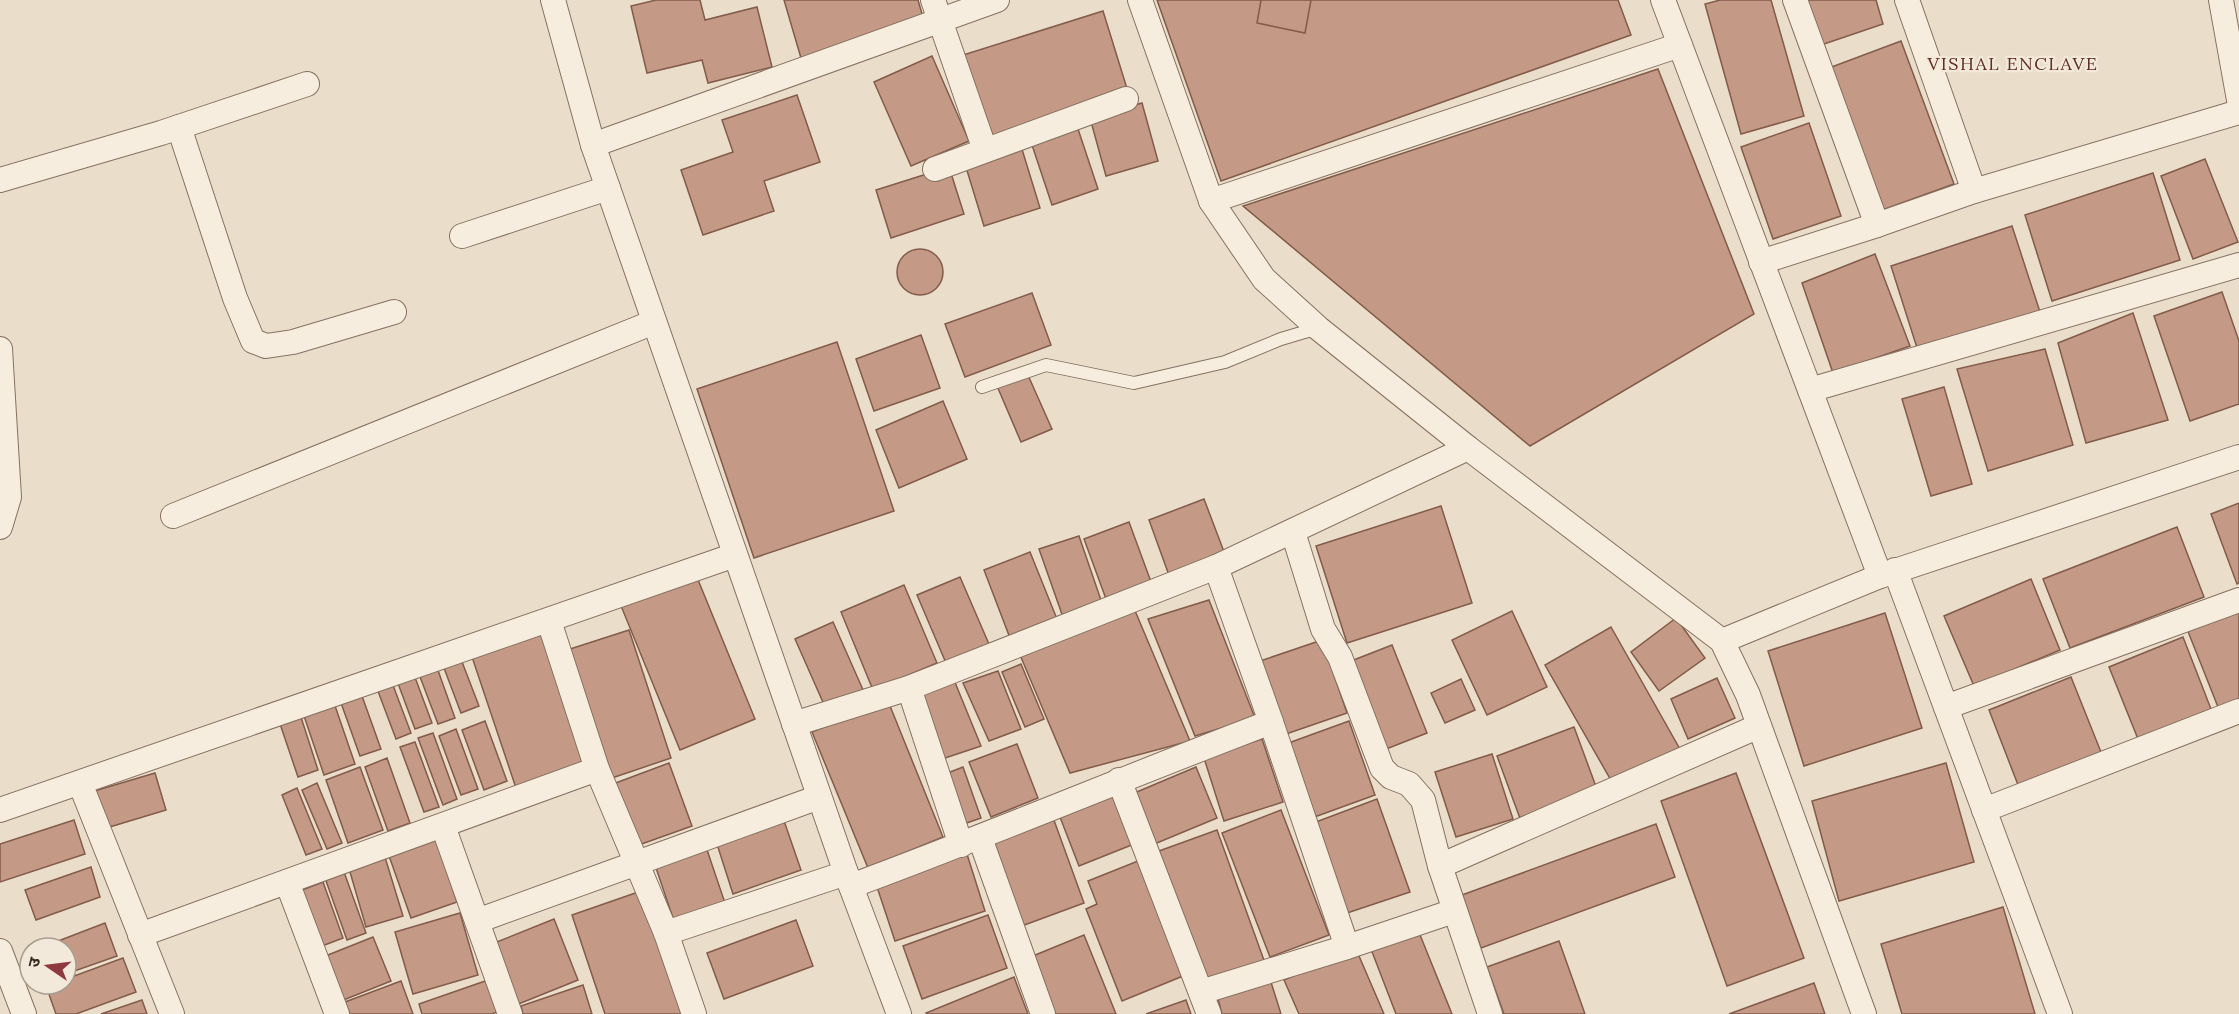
<svg xmlns="http://www.w3.org/2000/svg" width="2239" height="1014" viewBox="0 0 2239 1014" font-family="Lora,'Noto Sans Devanagari',serif">
<style>
.building{fill:#c49a86;stroke:#825b4a;stroke-width:1.5}
.lines{fill:none;stroke-linecap:round;stroke-linejoin:round}
.service-casing{stroke:#867161;stroke-width:14}
.minor-casing{stroke:#867161;stroke-width:26}
.service{stroke:#f6edde;stroke-width:12}
.minor{stroke:#f6edde;stroke-width:24}
.labels{text-anchor:middle;stroke-width:4.5;stroke-linejoin:round;paint-order:stroke}
.neighbourhood-label{font-size:18px;letter-spacing:1.5px;fill:#602e27;stroke:#f3e9da}
</style>
<rect width="100%" height="100%" fill="#eadecb"/>
<g class="building">
<polygon points="656,0 700,0 705,20 757,7 772,67 708,83 702,60 647,73 631,6"/>
<polygon points="784,0 918,0 924,21 801,58"/>
<polygon points="1157,0 1618,0 1631,35 1221,181"/>
<polygon points="1261,0 1311,0 1305,33 1257,23"/>
<polygon points="1720,0 1771,0 1804,116 1741,134 1705,4"/>
<polygon points="1806,0 1876,0 1883,24 1821,45"/>
<polygon points="1103,11 1129,95 986,140 960,56"/>
<polygon points="1901,41 1954,184 1874,213 1821,71"/>
<polygon points="932,56 969,141 911,166 874,82"/>
<polygon points="1658,69 1754,314 1530,446 1243,206"/>
<polygon points="797,95 820,162 764,181 774,211 703,235 681,170 733,152 722,120"/>
<polygon points="1142,103 1158,161 1106,176 1090,118"/>
<polygon points="1809,123 1841,216 1773,239 1741,147"/>
<polygon points="1078,129 1098,189 1052,205 1032,145"/>
<polygon points="1021,146 1040,208 984,226 965,164"/>
<polygon points="2205,159 2238,242 2193,259 2161,176"/>
<polygon points="949,167 964,214 891,238 876,190"/>
<polygon points="2153,173 2180,260 2052,301 2025,215"/>
<polygon points="2012,226 2040,312 1918,351 1891,266"/>
<circle cx="920" cy="272" r="23"/>
<polygon points="1875,254 1910,346 1833,373 1802,283"/>
<polygon points="2222,292 2239,341 2239,404 2190,421 2154,316"/>
<polygon points="1032,293 1051,345 965,377 945,324"/>
<polygon points="2133,313 2168,420 2086,443 2058,343"/>
<polygon points="921,335 940,388 874,411 856,359"/>
<polygon points="837,342 894,511 754,558 697,389"/>
<polygon points="2045,349 2073,445 1988,471 1957,369"/>
<polygon points="1027,373 1052,429 1021,442 997,386"/>
<polygon points="1944,387 1972,484 1931,496 1902,399"/>
<polygon points="943,401 967,459 899,488 876,430"/>
<polygon points="1204,499 1226,557 1170,578 1149,520"/>
<polygon points="2239,503 2239,583 2237,584 2211,514"/>
<polygon points="1441,506 1472,603 1347,643 1316,546"/>
<polygon points="1129,522 1154,590 1109,607 1084,539"/>
<polygon points="2177,527 2204,597 2070,648 2043,579"/>
<polygon points="1079,536 1103,606 1064,620 1039,549"/>
<polygon points="1030,552 1057,619 1010,638 984,570"/>
<polygon points="694,570 755,719 680,750 619,601"/>
<polygon points="960,577 992,651 949,670 917,595"/>
<polygon points="2031,579 2060,650 1974,686 1944,616"/>
<polygon points="904,585 937,663 873,690 841,612"/>
<polygon points="1209,600 1255,718 1195,736 1148,619"/>
<polygon points="1133,606 1190,741 1070,773 1020,655"/>
<polygon points="2239,609 2239,704 2220,712 2187,629"/>
<polygon points="1512,611 1547,687 1487,715 1452,640"/>
<polygon points="1885,613 1922,728 1804,766 1768,651"/>
<polygon points="1676,618 1705,658 1659,691 1631,652"/>
<polygon points="833,622 864,692 826,709 795,639"/>
<polygon points="542,626 588,763 516,788 470,651"/>
<polygon points="1611,627 1681,751 1616,789 1545,665"/>
<polygon points="629,630 671,758 609,779 567,650"/>
<polygon points="2183,637 2211,709 2138,739 2109,667"/>
<polygon points="1322,640 1347,713 1286,734 1260,661"/>
<polygon points="1392,645 1427,733 1381,751 1346,663"/>
<polygon points="459,654 479,706 461,713 441,660"/>
<polygon points="435,662 455,718 438,724 417,669"/>
<polygon points="1021,664 1044,719 1025,727 1002,672"/>
<polygon points="998,671 1021,729 989,741 963,683"/>
<polygon points="413,672 432,723 415,729 396,678"/>
<polygon points="2071,677 2103,757 2020,790 1989,710"/>
<polygon points="1717,678 1735,718 1688,739 1671,699"/>
<polygon points="1461,679 1475,710 1445,723 1431,693"/>
<polygon points="391,680 411,733 396,739 376,686"/>
<polygon points="954,680 981,746 939,760 918,697"/>
<polygon points="362,696 381,749 360,756 341,703"/>
<polygon points="333,700 355,764 324,775 302,710"/>
<polygon points="888,701 943,837 868,868 812,732"/>
<polygon points="299,711 318,770 298,777 278,718"/>
<polygon points="485,721 507,781 484,790 462,730"/>
<polygon points="1349,721 1375,795 1309,819 1283,745"/>
<polygon points="1574,727 1598,792 1521,821 1497,756"/>
<polygon points="456,729 478,789 461,795 439,736"/>
<polygon points="433,733 457,799 443,805 418,738"/>
<polygon points="1262,739 1283,802 1224,821 1204,758"/>
<polygon points="415,742 439,807 424,812 400,747"/>
<polygon points="1017,744 1038,798 991,817 969,762"/>
<polygon points="1492,754 1513,819 1456,837 1435,772"/>
<polygon points="387,758 410,823 388,831 365,767"/>
<polygon points="669,763 692,826 636,846 613,784"/>
<polygon points="1946,763 1974,862 1839,901 1812,801"/>
<polygon points="360,767 383,830 348,843 326,780"/>
<polygon points="963,767 981,818 958,826 940,776"/>
<polygon points="1196,767 1217,818 1152,845 1132,794"/>
<polygon points="155,773 166,810 103,829 91,792"/>
<polygon points="1736,773 1804,958 1727,986 1661,801"/>
<polygon points="317,783 342,843 327,849 302,790"/>
<polygon points="297,788 322,849 306,855 282,795"/>
<polygon points="1113,790 1134,844 1079,866 1058,812"/>
<polygon points="1377,799 1410,892 1344,914 1316,822"/>
<polygon points="1281,810 1329,935 1270,957 1222,833"/>
<polygon points="1051,812 1084,903 1019,927 988,839"/>
<polygon points="782,815 801,870 733,894 716,841"/>
<polygon points="74,820 85,854 0,882 0,844"/>
<polygon points="1656,824 1675,877 1481,948 1462,895"/>
<polygon points="1217,830 1265,963 1207,985 1159,851"/>
<polygon points="435,836 457,902 411,918 388,853"/>
<polygon points="704,841 727,909 676,927 653,859"/>
<polygon points="966,851 985,911 895,941 875,881"/>
<polygon points="384,854 403,916 366,927 348,865"/>
<polygon points="1138,861 1183,976 1122,1001 1086,909 1097,904 1088,881"/>
<polygon points="91,867 100,897 36,920 25,890"/>
<polygon points="344,872 366,933 347,940 325,878"/>
<polygon points="323,882 343,938 322,946 302,890"/>
<polygon points="644,890 686,1014 605,1014 572,915"/>
<polygon points="2003,907 2035,1014 1902,1014 1881,944"/>
<polygon points="460,913 478,975 413,994 395,932"/>
<polygon points="988,915 1007,968 922,999 903,946"/>
<polygon points="554,919 578,980 516,1005 492,944"/>
<polygon points="796,920 813,966 724,999 707,953"/>
<polygon points="105,923 117,956 66,974 66,948 40,948"/>
<polygon points="1416,925 1452,1014 1396,1014 1369,944"/>
<polygon points="1084,935 1116,1014 1051,1014 1028,958"/>
<polygon points="373,937 391,981 341,1001 323,957"/>
<polygon points="1559,941 1585,1014 1504,1014 1487,967"/>
<polygon points="1356,949 1384,1014 1299,1014 1284,980"/>
<polygon points="123,958 136,992 76,1014 56,1014 46,986 52,984 66,984 66,979"/>
<polygon points="1014,977 1028,1014 927,1014 926,1013"/>
<polygon points="1270,979 1281,1014 1222,1014 1217,995"/>
<polygon points="488,980 499,1011 492,1014 422,1014 419,1004"/>
<polygon points="401,981 413,1014 350,1014 345,1002"/>
<polygon points="1814,983 1825,1014 1729,1014"/>
<polygon points="583,985 592,1014 523,1014 521,1006"/>
<polygon points="142,1000 147,1014 101,1014"/>
<polygon points="1186,1000 1191,1014 1146,1014"/>
</g>
<g class="lines">
<defs>
<polyline id="service" points="982,387 1046,365 1134,383 1225,362 1281,339 1318,328"/>
<g id="minor">
<polyline points="553,0 593,145 846,873 899,1014"/>
<polyline points="933,0 985,150"/>
<polyline points="1140,0 1211,201 1264,279 1318,328 1468,448 1722,641 1748,695 1864,1014"/>
<polyline points="1663,0 1880,576"/>
<polyline points="1795,0 1877,225"/>
<polyline points="1907,0 1974,191"/>
<polyline points="2221,0 2239,100"/>
<polyline points="179,127 235,298 253,341 266,346 293,342 394,312"/>
<polyline points="593,145 997,0"/>
<polyline points="935,169 1126,99"/>
<polyline points="0,180 161,133 307,84"/>
<polyline points="1211,201 1680,45"/>
<polyline points="462,236 608,188"/>
<polyline points="1761,262 1877,225 1974,191 2239,112"/>
<polyline points="0,349 9,497 0,527"/>
<polyline points="1810,390 2239,265"/>
<polyline points="173,516 654,322"/>
<polyline points="1293,532 1323,629 1340,657 1382,768 1391,777 1409,784 1423,800 1440,866 1490,1014"/>
<polyline points="1216,567 1271,722 1347,947"/>
<polyline points="1895,570 2060,1014"/>
<polyline points="549,621 597,769 666,933 694,1014"/>
<polyline points="1722,641 1880,576 2239,457"/>
<polyline points="909,688 961,845"/>
<polyline points="1946,707 2239,600"/>
<polyline points="794,724 909,688 1216,567 1468,448"/>
<polyline points="1119,780 1209,1014"/>
<polyline points="80,783 172,1014"/>
<polyline points="0,810 735,555"/>
<polyline points="1984,810 2239,711"/>
<polyline points="443,826 510,1014"/>
<polyline points="980,838 1043,1014"/>
<polyline points="1440,866 1759,726"/>
<polyline points="287,882 337,1014"/>
<path d="M851,886C992,834 1131,775 1271,722"/>
<polyline points="477,921 819,797"/>
<polyline points="666,933 846,873"/>
<polyline points="140,935 597,769"/>
<polyline points="0,951 24,1014"/>
<polyline points="1201,992 1347,947 1454,911"/>
</g>
</defs>
<use href="#service" class="service-casing"/>
<use href="#minor" class="minor-casing"/>
<use href="#service" class="service"/>
<use href="#minor" class="minor"/>
</g>
<g class="labels">
<g class="neighbourhood-label">
<text x="2013" y="70">VISHAL ENCLAVE</text>
</g>
</g>
<g transform="translate(48 966) rotate(284)"><circle r="28" fill="#f3e9da" stroke="#a89d91" stroke-width="1.5"/>
<path d="M0-4.5L10 22L0 15L-10 22Z" fill="#8e3840"/>
<text y="-9" font-size="16" font-weight="bold" text-anchor="middle" fill="#382b23">उ</text>
</g>
</svg>
